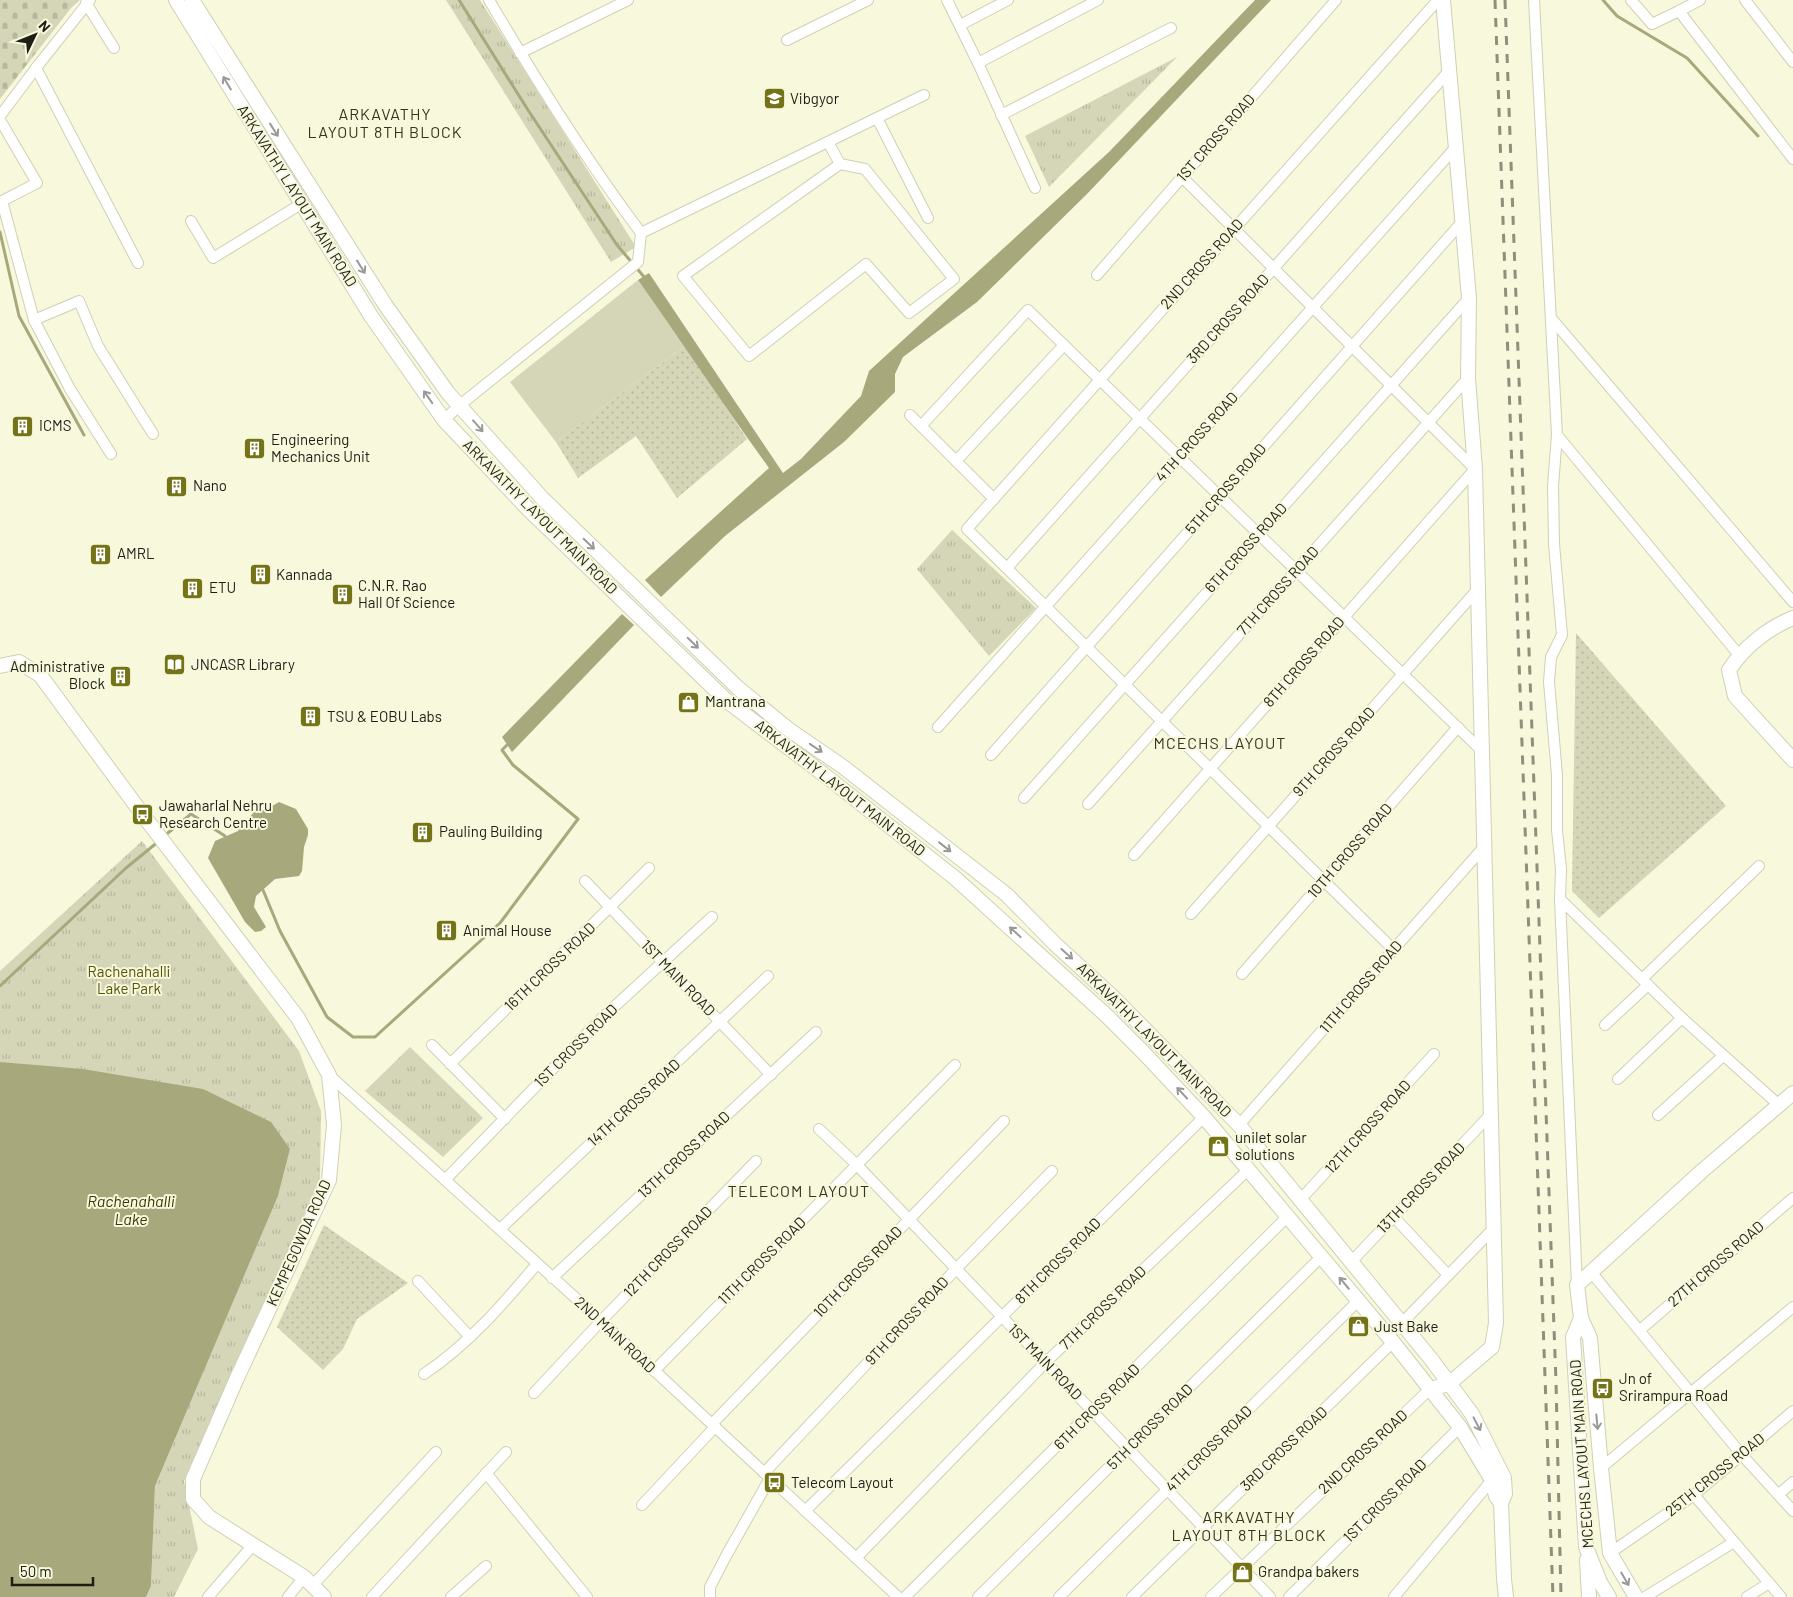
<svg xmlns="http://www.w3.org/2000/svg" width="1793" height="1597" viewBox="0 0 1793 1597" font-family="Barlow,sans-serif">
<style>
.grass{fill:url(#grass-dots)}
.cemetery{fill:url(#cemetery-stones)}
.park{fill:url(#park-tufts)}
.pitch{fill:#d5d6b8}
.water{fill:#a8a87d}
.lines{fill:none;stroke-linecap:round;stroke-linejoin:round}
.stream{stroke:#a8a87d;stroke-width:3}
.street-casing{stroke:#cfd0b5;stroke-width:12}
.secondary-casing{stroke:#cfd0b5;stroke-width:16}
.street{stroke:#fff;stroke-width:10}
.secondary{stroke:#fff;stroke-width:14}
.rail{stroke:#8e8f7c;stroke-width:3;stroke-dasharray:9 9;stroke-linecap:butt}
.oneway{stroke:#999a95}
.labels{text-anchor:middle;stroke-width:4;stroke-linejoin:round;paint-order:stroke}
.poi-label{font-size:15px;fill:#1d1e14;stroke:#f7f8dc;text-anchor:start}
.street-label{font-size:15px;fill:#1d1e14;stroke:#f7f8dc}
.park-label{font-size:15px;fill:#545306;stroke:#f7f8dc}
.neighbourhood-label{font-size:16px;letter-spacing:1px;fill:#363620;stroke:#f7f8dc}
.water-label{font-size:16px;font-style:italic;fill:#393800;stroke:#f7f8dc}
</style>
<defs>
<pattern id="grass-dots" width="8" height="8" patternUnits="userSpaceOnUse" patternTransform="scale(1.25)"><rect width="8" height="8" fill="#d5d6b8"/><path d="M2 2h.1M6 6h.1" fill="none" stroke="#b6b79d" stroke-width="1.8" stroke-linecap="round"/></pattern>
<pattern id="cemetery-stones" width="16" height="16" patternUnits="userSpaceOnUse" patternTransform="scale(1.25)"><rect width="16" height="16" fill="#d5d6b8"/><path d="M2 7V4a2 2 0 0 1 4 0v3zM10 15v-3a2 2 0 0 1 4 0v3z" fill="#b6b79d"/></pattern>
<pattern id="park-tufts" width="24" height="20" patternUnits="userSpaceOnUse" patternTransform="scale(1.25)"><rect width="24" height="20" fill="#d5d6b8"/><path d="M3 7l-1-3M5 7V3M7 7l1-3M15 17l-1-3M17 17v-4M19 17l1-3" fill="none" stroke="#b6b79d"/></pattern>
</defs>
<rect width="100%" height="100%" fill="#f7f8dc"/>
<g class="grass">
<polygon points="685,346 747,439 677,498 636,436 578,478 556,442"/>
<polygon points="1576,633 1726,806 1599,918 1572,891"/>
<polygon points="324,1225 408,1283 357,1319 343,1349 323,1370 277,1327"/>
</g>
<polygon class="cemetery" points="0,0 80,0 71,8 0,99"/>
<g class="park">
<polygon points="446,0 480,0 636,247 611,262"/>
<polygon points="1177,57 1049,187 1025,136"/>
<polygon points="952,530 1036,608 989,656 917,569"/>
<polygon points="142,841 299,1051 321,1111 320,1179 229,1384 184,1481 198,1549 174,1597 146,1597 151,1586 155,1486 278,1196 290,1149 0,1062 0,971"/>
<polygon points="410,1047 483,1118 443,1157 365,1091"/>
</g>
<polygon class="pitch" points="638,280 685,346 556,442 510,382"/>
<g class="water">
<path d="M1255,0H1271L1087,194L977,302L903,357L895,374V392L844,442L725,536L661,597L645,580L769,468C724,406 682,342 638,280L649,273L783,473L801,459L861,396L869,371L1109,152Z"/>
<polygon points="622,614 634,625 512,752 502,737"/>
<polygon points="279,802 296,809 308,829 308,835 304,847 302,871 299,876 275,879 256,896 254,907 266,927 261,931 255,932 245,922 208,858 215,841 238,831 254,812 267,809"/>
<polygon points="0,1062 83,1069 203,1089 271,1122 290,1149 278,1196 155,1486 151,1586 146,1597 0,1597"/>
</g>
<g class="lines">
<g class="stream">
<polyline points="459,0 528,110 617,245 645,278"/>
<polyline points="1603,0 1617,16 1687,58 1758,136"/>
<polyline points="0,232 19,316 84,435"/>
<polyline points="163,837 191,814 225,836"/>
<polyline points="263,890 280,931 327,1017 353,1037 375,1037 500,923 578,819 513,765 502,750 509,743"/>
<polyline points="0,986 126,868 159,841"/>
</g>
<defs>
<g id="street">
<polyline points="947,0 978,63 1035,188"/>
<polyline points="1534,0 1557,435 1739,655"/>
<polyline points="1631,0 1652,24 1679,11"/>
<polyline points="1700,0 1679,11 1793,159"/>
<polyline points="1745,0 1793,62"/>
<polyline points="86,3 114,48"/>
<polyline points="960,25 1008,0"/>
<polyline points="787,40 868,0"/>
<polyline points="520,53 628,0"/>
<polyline points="978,63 1098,0"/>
<polyline points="36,68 138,263"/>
<polyline points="1001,115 1171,28"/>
<polyline points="0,116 36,68 90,0"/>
<polyline points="877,118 928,218"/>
<polyline points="0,120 37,183 2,201 34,320 70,389 111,454"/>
<polyline points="828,142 840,164"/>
<polygon points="840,164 865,169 954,279 909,313 866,264 749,356 683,276"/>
<polyline points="191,221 213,258 301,204"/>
<polyline points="641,233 924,95"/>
<polyline points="1097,275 1336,0"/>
<polyline points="1551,318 1793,602"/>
<polyline points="34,320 79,301 98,346 153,434"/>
<polyline points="910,415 994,499"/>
<path d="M444,420L460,405L638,262L641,233C585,158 536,80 489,0"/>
<polyline points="921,426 1028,310 1482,751"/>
<polyline points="1557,435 1553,486 1554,544 1562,635 1551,657 1549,682 1557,775 1557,830 1561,869 1560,899"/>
<polyline points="956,461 1064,345"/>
<polyline points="1007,568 1449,71"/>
<polyline points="938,727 1456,147"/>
<polyline points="991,755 1462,222"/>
<polyline points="1024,798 1469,298"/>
<polyline points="1088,804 1468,378"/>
<polyline points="1134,855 1475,469 1182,177"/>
<polyline points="585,881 771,1075"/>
<polyline points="1191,914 1478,589"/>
<polyline points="1394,950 967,529 1438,0"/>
<polyline points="1242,974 1458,727"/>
<polyline points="1642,979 1759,866"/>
<polyline points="1605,1025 1648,985"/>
<polyline points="432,1045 505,1119"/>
<polyline points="450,1064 610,907 649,868"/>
<polyline points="329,1075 601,1321 898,1597"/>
<polyline points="1618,1079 1682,1018"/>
<polyline points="1658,1115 1723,1056"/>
<polyline points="1239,1125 1483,848"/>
<polyline points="819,1129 856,1164 1270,1597"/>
<polyline points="445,1180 602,1018 712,917"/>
<polyline points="1301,1199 1434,1054"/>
<polyline points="1394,1217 1448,1275"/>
<polyline points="500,1229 768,976"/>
<polyline points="1351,1262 1491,1114"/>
<polyline points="1591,1272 1742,1455 1793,1511"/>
<polyline points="552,1278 816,1032"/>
<polyline points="418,1281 470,1337"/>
<polyline points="1577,1285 1560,899 1682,1018 1779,1105"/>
<polyline points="1402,1323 1494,1228"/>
<polyline points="1640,1330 1793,1198"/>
<polyline points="654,1371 955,1065"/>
<path d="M424,1374C469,1344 503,1304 537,1264"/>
<polyline points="534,1393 601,1321 756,1161"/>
<polyline points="712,1424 1004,1121"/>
<polyline points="1601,1468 1793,1307"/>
<polyline points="486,1473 587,1597"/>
<polyline points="764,1473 956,1269 1052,1171"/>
<polyline points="1779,1494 1793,1482"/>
<polyline points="1694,1495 1781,1597"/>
<polyline points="642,1505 715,1427"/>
<polyline points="805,1511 1204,1117"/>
<polyline points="1610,1553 1694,1495 1793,1411"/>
<polyline points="856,1558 1046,1362 1249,1169"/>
<polyline points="312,1586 436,1452"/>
<polyline points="208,1597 253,1545"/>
<polyline points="288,1597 304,1577"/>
<polyline points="372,1597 506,1452"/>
<polyline points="451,1597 486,1566"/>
<polyline points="710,1597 710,1587 726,1556 770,1478"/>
<polyline points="905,1597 1288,1216"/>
<polyline points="978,1597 1322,1256"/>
<polyline points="1059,1597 1359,1300"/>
<polyline points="1132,1597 1393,1342"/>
<polyline points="1211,1597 1429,1390"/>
<polyline points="1289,1597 1460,1427"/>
<polyline points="1394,1597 1492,1480 1496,1480"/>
<polyline points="1645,1597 1734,1542"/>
<polyline points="1747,1597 1769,1583"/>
</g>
<g id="secondary">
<polyline points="176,0 371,316 444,420 529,510 727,701 831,780 955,878 1107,1016 1143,1052 1204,1117 1393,1342 1460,1427 1492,1480 1496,1496 1501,1503 1505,1494 1504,1478 1472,1414 1431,1359 1239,1125 1115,999 1055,944 1007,895 842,766 788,729 738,688 542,498 448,393 386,306 192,0"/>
<path d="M1793,618C1768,628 1744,647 1729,670L1735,696L1793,760"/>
<polyline points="0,666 19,662 40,675 143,815 298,1018 329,1075 334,1125 329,1180 237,1378 193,1479 193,1499 209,1517 304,1577 324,1597"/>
<polyline points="1581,1318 1573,1337 1586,1547 1600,1582 1609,1597"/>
<polyline points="1429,1390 1450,1383 1492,1347 1496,1323 1475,469 1468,378 1469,298 1443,0"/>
<polyline points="1501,1503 1504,1579 1506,1597"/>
<polyline points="1587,1560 1589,1597"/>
<polyline points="1636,1597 1610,1553 1601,1468 1590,1338 1581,1318 1577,1285 1702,1171 1793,1093"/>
</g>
</defs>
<use href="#street" class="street-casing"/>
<use href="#secondary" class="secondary-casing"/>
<use href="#street" class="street"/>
<use href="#secondary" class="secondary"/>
<g class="rail">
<polyline points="1495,0 1553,1597"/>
<polyline points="1505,0 1556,1382 1561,1597"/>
</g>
</g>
<defs><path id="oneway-shaft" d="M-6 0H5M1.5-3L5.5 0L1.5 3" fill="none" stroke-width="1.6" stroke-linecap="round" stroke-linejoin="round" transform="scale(1.25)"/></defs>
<g class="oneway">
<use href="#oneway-shaft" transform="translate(227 83) rotate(-121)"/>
<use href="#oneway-shaft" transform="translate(274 130) rotate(58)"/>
<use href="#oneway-shaft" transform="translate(361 267) rotate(58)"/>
<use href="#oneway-shaft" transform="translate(428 397) rotate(-125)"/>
<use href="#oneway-shaft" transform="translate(478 426) rotate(49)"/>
<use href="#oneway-shaft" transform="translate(589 544) rotate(44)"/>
<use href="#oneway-shaft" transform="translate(693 643) rotate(44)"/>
<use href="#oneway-shaft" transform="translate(816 748) rotate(34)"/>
<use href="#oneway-shaft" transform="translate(945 847) rotate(38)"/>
<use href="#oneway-shaft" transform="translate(1015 932) rotate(-138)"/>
<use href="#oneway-shaft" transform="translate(1067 954) rotate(42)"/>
<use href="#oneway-shaft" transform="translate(1182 1093) rotate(-133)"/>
<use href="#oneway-shaft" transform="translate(1344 1283) rotate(-130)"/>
<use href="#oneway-shaft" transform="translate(1597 1422) rotate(85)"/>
<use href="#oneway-shaft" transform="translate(1477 1424) rotate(62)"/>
<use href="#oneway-shaft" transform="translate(1625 1579) rotate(60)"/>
</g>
<defs>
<symbol id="school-square" viewBox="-11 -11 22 22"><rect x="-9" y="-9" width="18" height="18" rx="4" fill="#747318" stroke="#f7f8dc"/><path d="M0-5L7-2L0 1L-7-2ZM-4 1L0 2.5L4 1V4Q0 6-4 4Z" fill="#fff"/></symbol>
<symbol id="building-square" viewBox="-11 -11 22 22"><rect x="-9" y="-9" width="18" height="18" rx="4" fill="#747318" stroke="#f7f8dc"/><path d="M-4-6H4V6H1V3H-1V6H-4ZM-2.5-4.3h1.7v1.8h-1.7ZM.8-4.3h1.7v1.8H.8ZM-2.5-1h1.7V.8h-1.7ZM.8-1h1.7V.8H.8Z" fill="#fff"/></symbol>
<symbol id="library-square" viewBox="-11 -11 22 22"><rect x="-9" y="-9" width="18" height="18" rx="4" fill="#747318" stroke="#f7f8dc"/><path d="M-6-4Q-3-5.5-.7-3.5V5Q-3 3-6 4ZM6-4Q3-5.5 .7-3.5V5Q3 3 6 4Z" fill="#fff"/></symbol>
<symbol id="shop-square" viewBox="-11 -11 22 22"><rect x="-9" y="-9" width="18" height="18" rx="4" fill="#747318" stroke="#f7f8dc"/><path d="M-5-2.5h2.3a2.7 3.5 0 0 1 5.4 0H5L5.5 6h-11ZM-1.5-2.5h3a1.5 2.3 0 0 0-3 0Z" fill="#fff"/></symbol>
<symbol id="bus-square" viewBox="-11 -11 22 22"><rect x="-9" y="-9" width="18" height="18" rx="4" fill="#747318" stroke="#f7f8dc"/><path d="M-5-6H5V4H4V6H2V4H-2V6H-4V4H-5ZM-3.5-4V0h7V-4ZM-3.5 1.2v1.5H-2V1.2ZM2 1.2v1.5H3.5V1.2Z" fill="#fff"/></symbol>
</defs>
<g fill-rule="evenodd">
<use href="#school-square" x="762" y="86" width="25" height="25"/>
<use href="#building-square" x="10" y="414" width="25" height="25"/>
<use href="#building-square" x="242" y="436" width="25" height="25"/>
<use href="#building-square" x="164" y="474" width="25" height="25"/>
<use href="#building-square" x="88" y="542" width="25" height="25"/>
<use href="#building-square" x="248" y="562" width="25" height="25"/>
<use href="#building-square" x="180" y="576" width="25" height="25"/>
<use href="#building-square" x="330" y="582" width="25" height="25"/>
<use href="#library-square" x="162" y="652" width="25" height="25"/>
<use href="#building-square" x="108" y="664" width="25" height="25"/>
<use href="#shop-square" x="676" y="690" width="25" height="25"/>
<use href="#building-square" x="298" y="704" width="25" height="25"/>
<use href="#bus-square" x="130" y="802" width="25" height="25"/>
<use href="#building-square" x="410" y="820" width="25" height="25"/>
<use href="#building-square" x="434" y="918" width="25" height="25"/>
<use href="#shop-square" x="1206" y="1134" width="25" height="25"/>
<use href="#shop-square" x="1346" y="1314" width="25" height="25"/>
<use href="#bus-square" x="1590" y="1376" width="25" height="25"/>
<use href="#bus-square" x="762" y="1470" width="25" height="25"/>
<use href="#shop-square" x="1230" y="1560" width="25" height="25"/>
</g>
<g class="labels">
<g class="poi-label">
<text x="790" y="104">Vibgyor</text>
<text x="39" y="431">ICMS</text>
<text x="271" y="445">Engineering<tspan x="271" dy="17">Mechanics Unit</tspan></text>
<text x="193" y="491">Nano</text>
<text x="117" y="559">AMRL</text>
<text x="276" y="580">Kannada</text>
<text x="358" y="591">C.N.R. Rao<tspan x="358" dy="17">Hall Of Science</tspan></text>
<text x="209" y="593">ETU</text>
<text x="191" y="670">JNCASR Library</text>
<text x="105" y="672" text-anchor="end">Administrative<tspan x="105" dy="17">Block</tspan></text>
<text x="705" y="707">Mantrana</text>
<text x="327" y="722">TSU &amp; EOBU Labs</text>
<text x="159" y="811">Jawaharlal Nehru<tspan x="159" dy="17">Research Centre</tspan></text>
<text x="439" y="837">Pauling Building</text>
<text x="463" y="936">Animal House</text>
<text x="1235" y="1143">unilet solar<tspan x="1235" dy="17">solutions</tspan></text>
<text x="1374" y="1332">Just Bake</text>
<text x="1619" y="1384">Jn of<tspan x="1619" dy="17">Srirampura Road</tspan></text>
<text x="791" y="1488">Telecom Layout</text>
<text x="1258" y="1577">Grandpa bakers</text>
</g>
<g class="street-label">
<text transform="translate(1216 138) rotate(-49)" y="5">1ST CROSS ROAD</text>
<text transform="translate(297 196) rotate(58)" y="5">ARKAVATHY LAYOUT MAIN ROAD</text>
<text transform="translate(1202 264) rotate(-48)" y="5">2ND CROSS ROAD</text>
<text transform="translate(1228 319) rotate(-48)" y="5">3RD CROSS ROAD</text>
<text transform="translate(1197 437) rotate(-48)" y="5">4TH CROSS ROAD</text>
<text transform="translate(1226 489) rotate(-49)" y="5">5TH CROSS ROAD</text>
<text transform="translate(540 517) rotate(45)" y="5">ARKAVATHY LAYOUT MAIN ROAD</text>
<text transform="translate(1246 548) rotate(-48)" y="5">6TH CROSS ROAD</text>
<text transform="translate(1278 591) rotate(-48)" y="5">7TH CROSS ROAD</text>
<text transform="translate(1304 662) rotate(-49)" y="5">8TH CROSS ROAD</text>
<text transform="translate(1334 752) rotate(-48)" y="5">9TH CROSS ROAD</text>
<text transform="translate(840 788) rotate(38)" y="5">ARKAVATHY LAYOUT MAIN ROAD</text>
<text transform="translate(1350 851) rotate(-49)" y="5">10TH CROSS ROAD</text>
<text transform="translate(550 967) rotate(-44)" y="5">16TH CROSS ROAD</text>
<text transform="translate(678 978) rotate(46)" y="5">1ST MAIN ROAD</text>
<text transform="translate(1361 987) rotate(-49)" y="5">11TH CROSS ROAD</text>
<text transform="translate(1154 1040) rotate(45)" y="5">ARKAVATHY LAYOUT MAIN ROAD</text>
<text transform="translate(576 1046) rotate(-45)" y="5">1ST CROSS ROAD</text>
<text transform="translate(634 1103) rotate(-43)" y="5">14TH CROSS ROAD</text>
<text transform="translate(1368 1127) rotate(-48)" y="5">12TH CROSS ROAD</text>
<text transform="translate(684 1155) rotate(-43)" y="5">13TH CROSS ROAD</text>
<text transform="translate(1421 1188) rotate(-46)" y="5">13TH CROSS ROAD</text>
<text transform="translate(299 1243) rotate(-66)" y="5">KEMPEGOWDA ROAD</text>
<text transform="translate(668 1252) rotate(-46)" y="5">12TH CROSS ROAD</text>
<text transform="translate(762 1261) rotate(-45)" y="5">11TH CROSS ROAD</text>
<text transform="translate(1058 1261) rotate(-45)" y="5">8TH CROSS ROAD</text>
<text transform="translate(1716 1264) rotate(-41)" y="5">27TH CROSS ROAD</text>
<text transform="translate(858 1272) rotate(-46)" y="5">10TH CROSS ROAD</text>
<text transform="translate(1103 1308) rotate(-44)" y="5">7TH CROSS ROAD</text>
<text transform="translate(907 1321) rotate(-47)" y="5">9TH CROSS ROAD</text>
<text transform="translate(615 1335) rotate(43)" y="5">2ND MAIN ROAD</text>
<text transform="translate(1045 1362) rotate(46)" y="5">1ST MAIN ROAD</text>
<text transform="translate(1097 1407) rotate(-45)" y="5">6TH CROSS ROAD</text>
<text transform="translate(1150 1427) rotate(-45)" y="5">5TH CROSS ROAD</text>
<text transform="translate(1209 1449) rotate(-45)" y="5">4TH CROSS ROAD</text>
<text transform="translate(1284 1449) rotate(-44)" y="5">3RD CROSS ROAD</text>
<text transform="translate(1363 1452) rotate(-43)" y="5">2ND CROSS ROAD</text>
<text transform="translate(1582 1454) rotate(-94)" y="5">MCECHS LAYOUT MAIN ROAD</text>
<text transform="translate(1715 1475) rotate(-39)" y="5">25TH CROSS ROAD</text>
<text transform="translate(1385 1501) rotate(-45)" y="5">1ST CROSS ROAD</text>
</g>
<g class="park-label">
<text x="129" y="977">Rachenahalli<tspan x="129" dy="17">Lake Park</tspan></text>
</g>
<g class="neighbourhood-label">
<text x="385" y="120">ARKAVATHY<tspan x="385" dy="18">LAYOUT 8TH BLOCK</tspan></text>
<text x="1220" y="749">MCECHS LAYOUT</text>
<text x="799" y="1197">TELECOM LAYOUT</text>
<text x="1249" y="1523">ARKAVATHY<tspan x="1249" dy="18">LAYOUT 8TH BLOCK</tspan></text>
</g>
<g class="water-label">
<text x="131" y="1207">Rachenahalli<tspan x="131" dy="18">Lake</tspan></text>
</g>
</g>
<g transform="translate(35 35) rotate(47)" stroke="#f7f8dc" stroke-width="4" paint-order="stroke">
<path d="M0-4L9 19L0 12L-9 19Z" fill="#1d1e14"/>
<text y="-8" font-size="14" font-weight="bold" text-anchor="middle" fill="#1d1e14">N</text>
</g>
<path d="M12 1577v8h81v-8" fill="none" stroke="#1d1e14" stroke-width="2.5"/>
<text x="20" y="1577" font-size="15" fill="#1d1e14" stroke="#f7f8dc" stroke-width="4" paint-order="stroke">50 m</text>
</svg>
